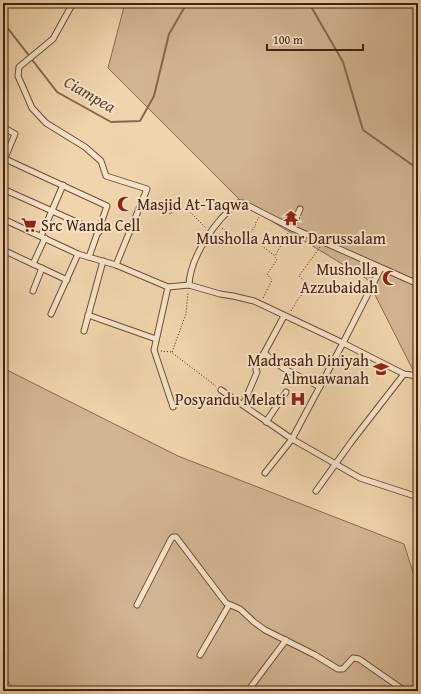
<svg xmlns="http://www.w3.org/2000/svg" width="421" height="694" viewBox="0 0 421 694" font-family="'Gentium Book Plus',serif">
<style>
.green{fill:#d2b592;stroke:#8a6a52}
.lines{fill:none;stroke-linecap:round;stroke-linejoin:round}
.stream{stroke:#87674f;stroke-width:2}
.street-casing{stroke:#6e4d38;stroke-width:7}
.path{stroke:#432012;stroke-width:1;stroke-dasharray:1 2;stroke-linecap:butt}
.street{stroke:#f5e3c9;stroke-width:5}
.labels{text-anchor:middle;stroke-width:4;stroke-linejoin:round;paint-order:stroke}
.poi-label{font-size:16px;fill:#432012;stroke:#f5e3c9;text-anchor:end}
.water-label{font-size:17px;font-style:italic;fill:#654431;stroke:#f5e3c9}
</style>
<rect width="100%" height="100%" fill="#efd4ac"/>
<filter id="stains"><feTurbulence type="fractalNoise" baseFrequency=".005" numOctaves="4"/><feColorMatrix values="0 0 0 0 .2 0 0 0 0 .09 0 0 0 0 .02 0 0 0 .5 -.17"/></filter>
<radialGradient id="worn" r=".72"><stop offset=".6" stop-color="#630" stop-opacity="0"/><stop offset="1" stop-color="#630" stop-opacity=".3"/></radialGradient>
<g class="green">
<polygon points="125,3 418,3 418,380 367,279 245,205 108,68"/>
<polygon points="3,368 178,456 404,544 418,588 418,691 14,691 3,673"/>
</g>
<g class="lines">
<g class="stream">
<polyline points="309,3 343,62 363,130 418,169"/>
<polyline points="3,22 57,92 111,122 140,121 154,96 169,34 187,3"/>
</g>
<defs>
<g id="street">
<polyline points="73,3 53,39 19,67 18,76 32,108 46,123 85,147 101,161 106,176 147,189 116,265"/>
<polyline points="3,127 15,134 4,160"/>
<polyline points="3,158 107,206 89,257"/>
<polyline points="3,189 99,232"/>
<polyline points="3,219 78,254 116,265 168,287 189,285 220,294 233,296 254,301 343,343 404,374 418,376"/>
<polyline points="292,228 300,209"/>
<polyline points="41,236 63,185"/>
<polyline points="3,250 67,280"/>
<polyline points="33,264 45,238"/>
<path d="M189,285C190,257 216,219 238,203H243L292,228L418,284"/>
<polyline points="168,287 154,350 173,407"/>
<polyline points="33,291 42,268"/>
<polyline points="51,314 78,254"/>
<polyline points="88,315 156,339"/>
<polyline points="84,331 103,261"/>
<polyline points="264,353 283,368 320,387"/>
<polyline points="221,390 292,439 360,478 418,497"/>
<polyline points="243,405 257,372 256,370 256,368 284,316"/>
<polyline points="266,422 286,392"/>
<polyline points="265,473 292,439 343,343 381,268"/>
<polyline points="316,491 352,441 404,374"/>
<polyline points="137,605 171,539 173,537 176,537 226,603 240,609 254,622 265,630 315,655 338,669 343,669 353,658 359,659 405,691"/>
<polyline points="200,655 229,605"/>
<polyline points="250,688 286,640"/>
</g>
</defs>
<use href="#street" class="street-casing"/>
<g class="path">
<polyline points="148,203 171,214 176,205 190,212 206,228"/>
<polyline points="222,228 241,242 247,235 249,236 275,256 288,233"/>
<polyline points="249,235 256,225 255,224 259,217"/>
<polyline points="263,298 272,280 267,274 277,260 275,257"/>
<polyline points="291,311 298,299 310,286 299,276 320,247"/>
<polyline points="161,351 171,352 216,386"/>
<polyline points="172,352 186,314 188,292"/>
</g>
<use href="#street" class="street"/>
</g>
<defs>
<symbol id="mosque-bare" viewBox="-9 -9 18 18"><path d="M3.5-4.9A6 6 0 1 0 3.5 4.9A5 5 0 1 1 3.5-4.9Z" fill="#8f2418" stroke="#f5e3c9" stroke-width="2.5" paint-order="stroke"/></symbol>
<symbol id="temple-bare" viewBox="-9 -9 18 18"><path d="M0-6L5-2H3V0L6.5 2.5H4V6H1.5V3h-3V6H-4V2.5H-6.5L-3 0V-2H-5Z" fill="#8f2418" stroke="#f5e3c9" stroke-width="2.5" paint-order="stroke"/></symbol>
<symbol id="supermarket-bare" viewBox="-9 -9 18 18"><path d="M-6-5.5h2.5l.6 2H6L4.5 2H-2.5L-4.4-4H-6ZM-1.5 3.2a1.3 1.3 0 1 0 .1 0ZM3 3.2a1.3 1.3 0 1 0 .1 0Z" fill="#8f2418" stroke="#f5e3c9" stroke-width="2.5" paint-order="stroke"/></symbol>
<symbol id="school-bare" viewBox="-9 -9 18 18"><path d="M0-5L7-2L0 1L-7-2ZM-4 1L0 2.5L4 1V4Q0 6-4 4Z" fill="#8f2418" stroke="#f5e3c9" stroke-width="2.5" paint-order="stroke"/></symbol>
<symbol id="hospital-bare" viewBox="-9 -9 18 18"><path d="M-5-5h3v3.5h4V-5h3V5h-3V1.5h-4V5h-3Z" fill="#8f2418" stroke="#f5e3c9" stroke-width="2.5" paint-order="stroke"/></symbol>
</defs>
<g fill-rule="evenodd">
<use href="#mosque-bare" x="114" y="193" width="22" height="22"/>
<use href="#temple-bare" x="280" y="207" width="22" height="22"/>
<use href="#supermarket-bare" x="18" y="214" width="22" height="22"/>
<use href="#mosque-bare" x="379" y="267" width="22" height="22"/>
<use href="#school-bare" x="370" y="358" width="22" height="22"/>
<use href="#hospital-bare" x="287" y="388" width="22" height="22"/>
</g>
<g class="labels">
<g class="poi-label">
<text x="137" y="210" text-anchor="start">Masjid At-Taqwa</text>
<text x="41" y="231" text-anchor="start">Src Wanda Cell</text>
<text x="291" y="244" text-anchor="middle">Musholla Annur Darussalam</text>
<text x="378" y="275">Musholla<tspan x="378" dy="18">Azzubaidah</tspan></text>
<text x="369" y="366">Madrasah Diniyah<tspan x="369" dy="18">Almuawanah</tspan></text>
<text x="286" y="405">Posyandu Melati</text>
</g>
<g class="water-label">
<text transform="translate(90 94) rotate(30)" y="6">Ciampea</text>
</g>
</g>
<rect width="421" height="694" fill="none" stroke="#efd4ac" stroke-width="16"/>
<rect x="4" y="4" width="413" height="686" fill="none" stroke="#432012" stroke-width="2"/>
<rect x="8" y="8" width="405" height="678" fill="none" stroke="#432012"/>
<path d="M267 44v6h96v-6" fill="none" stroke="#432012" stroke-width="2"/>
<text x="273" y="44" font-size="12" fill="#432012" stroke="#f5e3c9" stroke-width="3" paint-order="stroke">100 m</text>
<rect width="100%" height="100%" filter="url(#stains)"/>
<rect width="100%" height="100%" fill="url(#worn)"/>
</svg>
